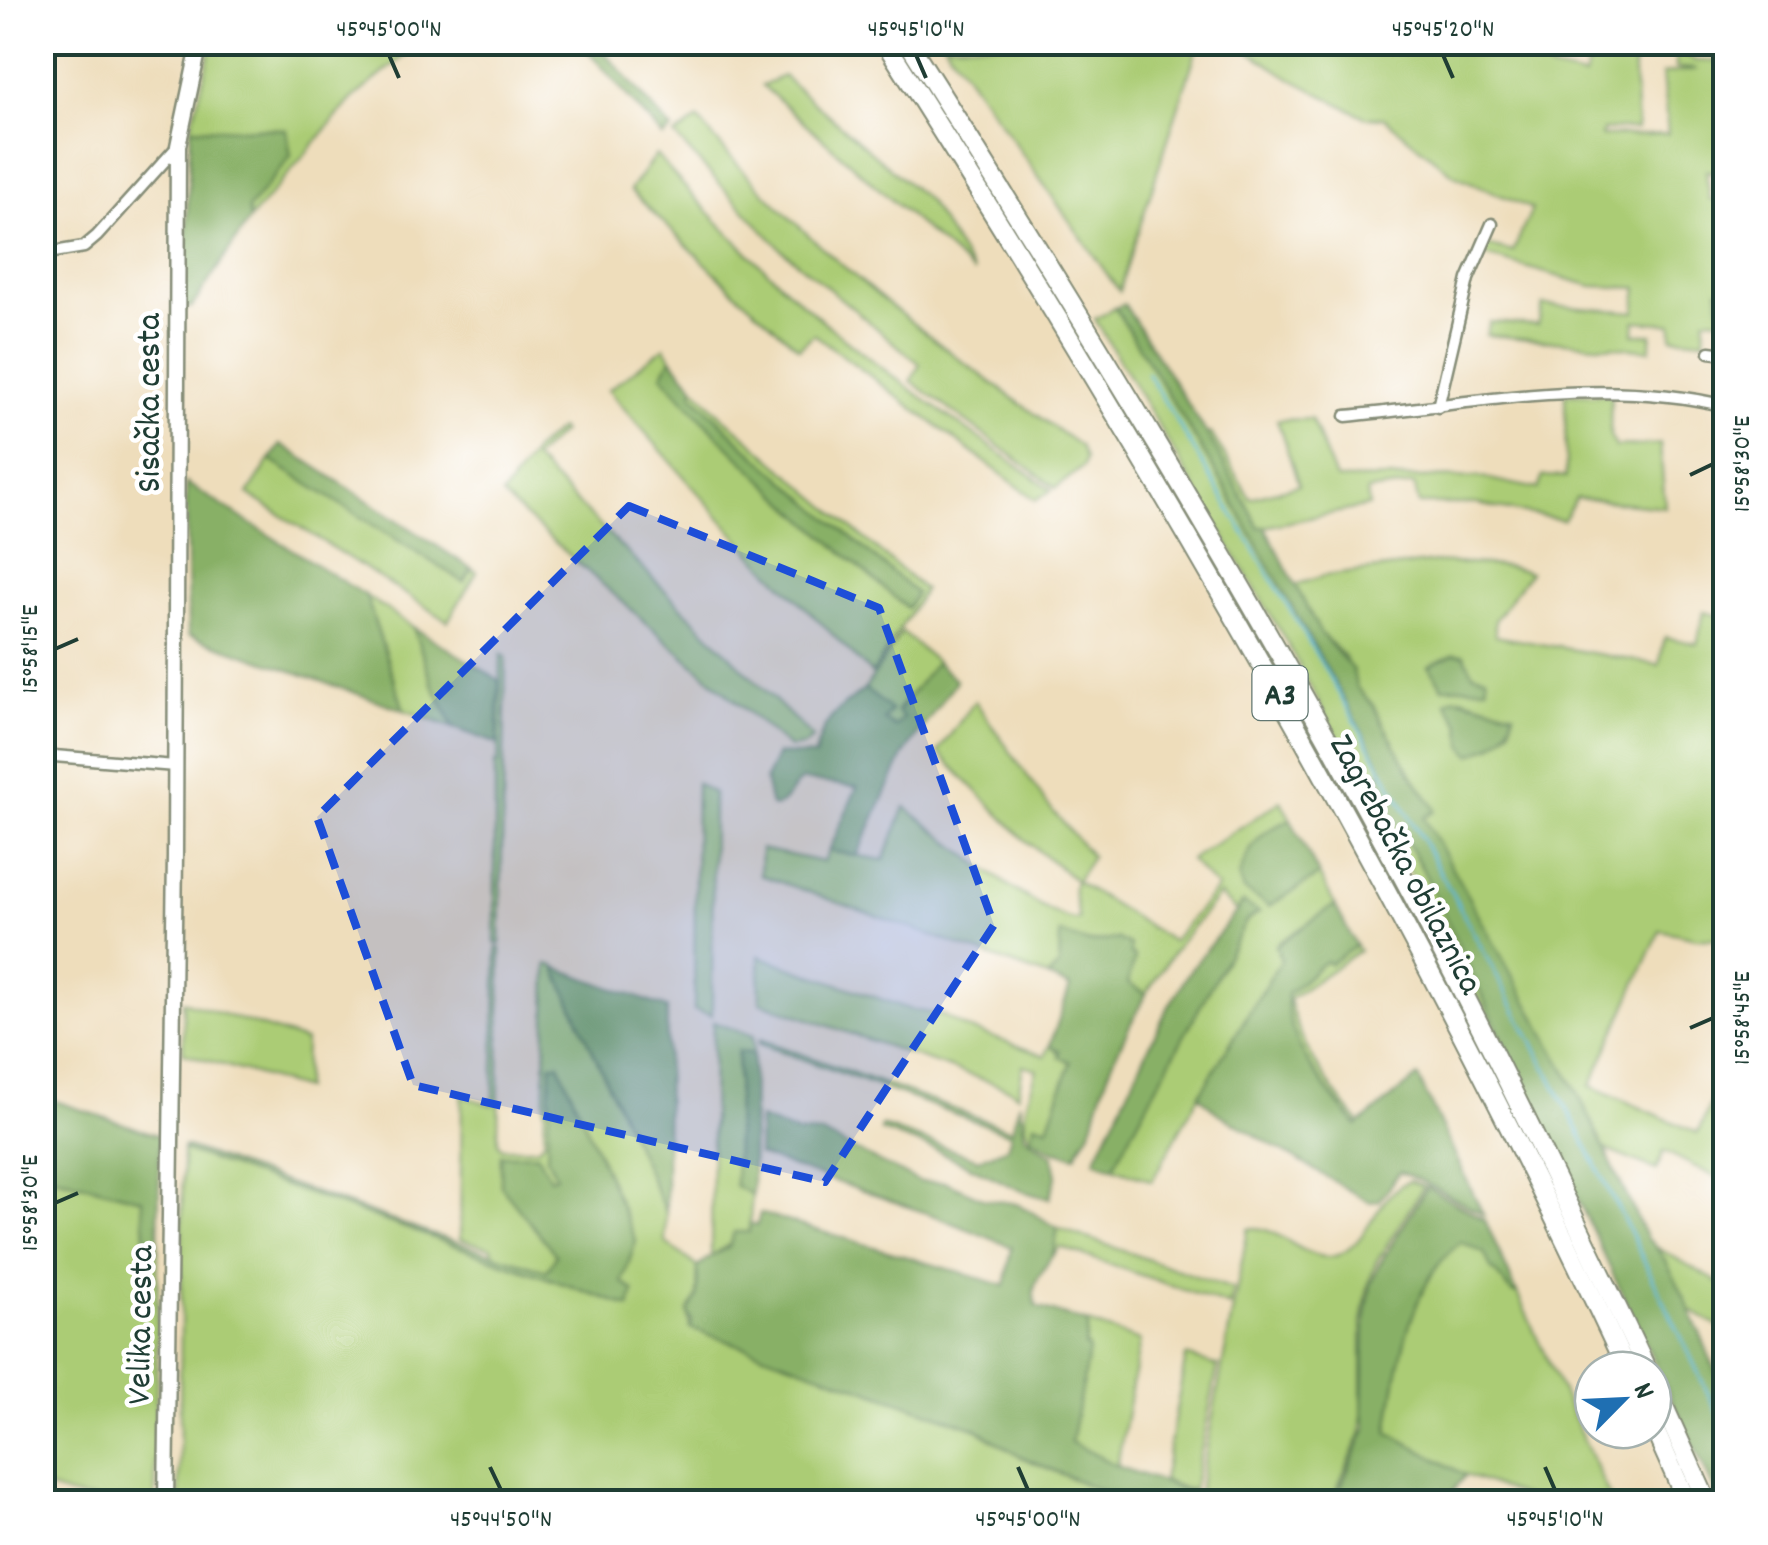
<svg xmlns="http://www.w3.org/2000/svg" width="1768" height="1545" viewBox="0 0 1768 1545" font-family="Dekko,sans-serif">
<style>
.green{fill:#abcc75;stroke:#658454;stroke-width:2.5;fill-rule:evenodd}
.forest{fill:#88b066;stroke:#54764d;stroke-width:2.5}
.lines{fill:none;stroke-linecap:round;stroke-linejoin:round}
.stream{stroke:#5cb9da;stroke-width:2.5}
.street-casing{stroke:#868d78;stroke-width:15}
.secondary-casing{stroke:#868d78;stroke-width:19}
.highway-casing{stroke:#868d78;stroke-width:22}
.street{stroke:#fff;stroke-width:10}
.secondary{stroke:#fff;stroke-width:14}
.highway{stroke:#fff;stroke-width:18}
.marked{fill:#1d4ed8;fill-opacity:0.2;stroke:#1d4ed8;stroke-width:8;stroke-dasharray:20 12;stroke-linejoin:round}
.ticks{fill:none;stroke:#1f3d34;stroke-width:4}
.labels{text-anchor:middle;stroke-width:9;stroke-linejoin:round;paint-order:stroke}
.shield{fill:#fff;stroke:#627771;stroke-width:2.5}
.shield-label{font-size:32px;font-weight:bold;fill:#1f3d34}
.street-label{font-size:35px;fill:#1f3d34;stroke:#fff}
.neatline{fill:none;stroke:#1f3d34;stroke-width:4}
.ticks-label{font-size:25px;text-anchor:middle;fill:#1f3d34}
</style>
<rect width="100%" height="100%" fill="#fff"/>
<filter id="ink" filterUnits="userSpaceOnUse"><feTurbulence type="fractalNoise" baseFrequency=".01" numOctaves="2"/><feDisplacementMap in="SourceGraphic" scale="20" xChannelSelector="R" yChannelSelector="G"/><feConvolveMatrix kernelMatrix="1 2 1 2 8 2 1 2 1" color-interpolation-filters="sRGB"/></filter>
<filter id="wash" filterUnits="userSpaceOnUse"><feTurbulence type="fractalNoise" baseFrequency=".0048" numOctaves="4" result="noise"/><feDisplacementMap in="SourceGraphic" scale="40" xChannelSelector="R" yChannelSelector="G"/><feGaussianBlur stdDeviation="2.25" result="paint"/><feColorMatrix in="noise" values="0 0 0 0 0 0 0 0 0 0 0 0 0 0 0 0 0 1.4 0 .05"/><feComposite in="paint" operator="in"/></filter>
<g filter="url(#wash)">
<rect width="100%" height="100%" fill="#edb"/>
<g class="green">
<polygon points="212,43 264,43 407,54 352,99 250,219 248,209 291,156 286,129 191,128"/>
<polygon points="944,43 1199,43 1119,291"/>
<polygon points="1236,43 1552,43 1546,63 1548,69 1584,77 1588,65 1623,51 1633,54 1637,129 1603,130 1601,136 1668,134 1662,74 1697,69 1676,68 1676,54 1689,56 1693,61 1719,61 1723,64 1725,51 1725,173 1706,171 1710,200 1725,202 1725,290 1718,290 1721,319 1705,318 1704,340 1672,337 1672,324 1635,321 1634,334 1652,334 1650,350 1486,335 1490,322 1538,325 1543,305 1635,312 1638,288 1592,286 1482,255 1486,245 1513,252 1532,209 1454,175 1384,118 1365,117 1295,81"/>
<polygon points="783,76 927,200 974,273 762,85"/>
<path d="M698,119C806,251 942,348 1080,446L1085,459L1083,467L1056,488L911,381L920,364L781,249L675,136Z"/>
<path d="M656,155C709,214 763,271 824,322C896,382 975,435 1052,490L1036,500L814,334L799,348L733,290L630,190Z"/>
<polygon points="1115,308 1226,489 1382,767 1378,792 1423,870 1512,1056 1517,1073 1287,643 1095,319"/>
<path d="M665,347L671,358L662,375C736,460 821,535 906,607L826,517L747,448L693,395L694,386L721,415L924,590L872,674L753,555L608,390Z"/>
<polygon points="1565,394 1611,394 1610,435 1615,447 1660,444 1665,507 1576,498 1563,520 1476,504 1419,504 1414,485 1367,491 1369,506 1259,528 1207,440 1207,434 1211,433 1250,498 1299,485 1277,420 1311,419 1336,479 1478,477 1538,489 1543,476 1566,477"/>
<polygon points="559,429 562,432 533,459 813,738 804,746 789,748 502,496 534,451"/>
<polygon points="270,460 464,582 472,569 477,572 448,621 248,494"/>
<path d="M1434,562L1505,566L1530,572L1495,620V636L1659,665L1665,637L1697,644L1704,612L1725,617V939L1696,938L1660,930L1591,1086L1698,1133L1725,1068V1182L1664,1151L1656,1170L1604,1149L1578,1093L1423,818L1434,807L1410,772L1372,704L1356,687L1345,657L1321,634L1294,585L1324,576ZM1461,697L1514,713L1510,730L1491,747L1464,746L1460,724Z"/>
<polygon points="366,596 413,627 432,683 454,728 404,710"/>
<polygon points="902,632 936,662 897,711 903,718 895,727 884,720 891,711 865,689"/>
<polygon points="501,654 506,657 500,944 495,943 495,763 498,763"/>
<path d="M975,701L1047,804L1092,857L1076,881L1172,941L1217,888L1190,860L1281,801L1291,820L1279,824L1269,906L1319,875L1335,905L1276,945L1281,960L1199,1095L1152,1181L1113,1167L1247,920L1258,913L1243,903L1236,911L1219,895L1178,945L1146,994L1127,983L1130,953L1117,939L1061,946L1059,966L1048,977L760,875L761,849L823,862L829,851L884,860L905,807C937,831 1045,922 1079,920L1073,888L1075,880L1024,839L938,752Z"/>
<polygon points="696,783 713,793 712,1015 694,1010"/>
<path d="M1356,946L1359,951L1289,999C1299,1045 1330,1088 1360,1124L1357,1126C1329,1092 1283,1040 1287,994C1301,983 1313,971 1326,961L1329,964Z"/>
<polygon points="497,947 501,949 498,1143 502,1148 537,1148 544,1141 547,964 555,966 666,1213 665,1242 698,1267 697,1297 688,1312 690,1328 975,1428 1020,1457 1109,1494 1149,1502 179,1502 183,1150 629,1307 622,1282 636,1241 559,1064 547,1156 556,1176 550,1178 501,1155 501,1186 556,1255 547,1271 493,1254 492,1248 460,1239 462,1096 493,1105"/>
<path d="M759,956L909,1009L942,1015L964,1027L1045,1056L1050,1045L1071,1062L1048,1128L1035,1123L1031,1137C1016,1117 1032,1090 1037,1069L1023,1065L1018,1095L1010,1089L760,1002Z"/>
<polygon points="183,1001 305,1041 304,1089 183,1053"/>
<polygon points="713,1022 753,1036 753,1054 738,1051 735,1185 752,1195 749,1232 711,1256"/>
<path d="M42,1174L142,1199L146,1246L158,1250L155,1502C145,1502 131,1497 123,1498C88,1504 76,1497 43,1487Z"/>
<path d="M1410,1181L1424,1186L1376,1262L1368,1286L1362,1321V1432L1331,1502H1219L1198,1495L1248,1229C1277,1221 1306,1267 1338,1255C1370,1243 1377,1192 1410,1181Z"/>
<polygon points="1058,1228 1233,1289 1230,1306 1060,1247 1052,1257"/>
<path d="M1462,1242L1484,1252L1492,1268L1512,1293H1517L1612,1502H1539L1465,1475L1388,1432C1397,1372 1408,1279 1462,1242Z"/>
<polygon points="1658,1248 1725,1286 1725,1331 1689,1309"/>
<polygon points="1088,1323 1140,1341 1117,1466 1071,1442 1088,1350 1085,1346"/>
<polygon points="1186,1356 1218,1366 1193,1491 1163,1481"/>
</g>
<g class="forest">
<polygon points="581,43 597,43 672,130 663,137"/>
<polygon points="191,128 286,129 291,156 248,209 250,219 192,307 183,309"/>
<path d="M1124,304L1207,434L1259,527H1265L1321,634L1353,670L1356,687L1372,704L1410,772L1434,807L1435,811L1424,818L1578,1093L1647,1239C1671,1253 1710,1359 1723,1389L1713,1396L1725,1424V1502H1720L1423,870L1377,791L1382,767L1226,489L1115,308Z"/>
<path d="M671,358L694,386L693,395L747,448L916,593L907,608C821,535 736,460 662,375Z"/>
<polygon points="281,444 472,569 464,582 270,460"/>
<polygon points="186,483 366,596 404,710 188,635"/>
<polygon points="413,627 499,680 498,744 454,728 432,683"/>
<polygon points="1455,654 1464,655 1473,673 1486,676 1487,687 1442,687 1429,666"/>
<path d="M936,662L956,681L904,754L857,856L829,851L857,787L802,780C790,788 793,797 775,807L771,806L765,780L777,754L815,756C822,719 837,711 865,689L891,710L884,720L895,727L903,718L897,712Z"/>
<path d="M1455,697L1514,712C1509,737 1494,746 1471,755L1464,746L1460,724L1446,702Z"/>
<path d="M1291,820L1319,875L1269,906L1244,890L1239,877C1249,846 1260,830 1291,820Z"/>
<polygon points="1243,903 1259,912 1247,920 1113,1167 1095,1160 1166,1011 1191,969"/>
<path d="M1335,905L1356,946L1329,964L1326,961C1313,971 1301,983 1287,994C1285,1042 1326,1090 1357,1126L1418,1077L1483,1214L1418,1179L1399,1172L1379,1201L1369,1202L1216,1112L1199,1095L1281,960L1276,946Z"/>
<path d="M1060,933L1089,943L1117,939L1130,945V953L1135,958L1128,983L1146,994C1124,1036 1104,1074 1094,1121C1092,1131 1080,1143 1076,1156L1052,1150L1031,1137L1035,1123L1048,1127L1071,1062L1059,1057L1060,1051L1050,1045L1070,987L1048,977L1059,965Z"/>
<polygon points="555,967 667,1008 666,1213"/>
<polygon points="760,1039 1012,1130 1019,1102 1025,1136 1053,1156 1057,1175 1049,1199 1022,1191 936,1150 881,1131 882,1126 979,1159 1007,1147 1011,1134 759,1044"/>
<polygon points="738,1051 753,1054 752,1195 735,1186"/>
<polygon points="551,1064 559,1064 636,1241 622,1282 634,1291 630,1307 183,1150 184,1146 428,1233 547,1271 556,1255 501,1186 501,1155 537,1154 550,1178 556,1176 547,1157"/>
<polygon points="43,1097 160,1136 158,1250 146,1247 142,1199 43,1173"/>
<path d="M759,1119L797,1133L822,1134L920,1182H946L984,1199L1018,1204L1058,1228C1056,1236 1056,1246 1053,1253C1046,1270 1026,1285 1037,1307L1088,1323L1085,1346L1089,1350L1071,1442L1117,1466L1219,1502H1149L1109,1494L1020,1456L975,1428L690,1328L692,1321L688,1312L697,1297L698,1267L711,1256L729,1247L734,1232H749L750,1223L757,1225L760,1213L1005,1286L1012,1247L938,1217L758,1155Z"/>
<path d="M1427,1187L1485,1220L1517,1293H1513L1491,1268L1484,1253L1461,1242C1410,1279 1396,1373 1388,1432L1465,1475L1445,1502H1334L1366,1429L1363,1413L1365,1320L1371,1285L1379,1265Z"/>
</g>
<g class="lines">
<path class="stream" d="M1147,373C1358,715 1557,1067 1726,1432"/>
</g>
</g>
<g filter="url(#ink)">
<g class="lines">
<defs>
<g id="street">
<polyline points="42,254 84,247 97,236 178,146"/>
<polyline points="1710,352 1726,354"/>
<polyline points="1438,407 1468,279 1492,224"/>
<path d="M1346,416C1473,404 1600,375 1726,406"/>
<polyline points="42,755 175,766"/>
</g>
<polyline id="secondary" points="166,1502 175,855 178,146 200,42"/>
<g id="highway">
<path d="M885,42C1159,471 1412,909 1627,1370"/>
<path d="M908,42C1079,311 1245,583 1396,864C1485,1030 1566,1200 1647,1370"/>
<polyline points="1653,1382 1707,1502"/>
<polyline points="1653,1426 1687,1502"/>
</g>
</defs>
<use href="#street" class="street-casing"/>
<use href="#secondary" class="secondary-casing"/>
<use href="#highway" class="highway-casing"/>
<use href="#street" class="street"/>
<use href="#secondary" class="secondary"/>
<use href="#highway" class="highway"/>
</g>
</g>
<path class="marked" d="M629,506L879,608L994,925L825,1182L413,1085L317,817Z"/>
<path class="ticks" d="M389,55L399,78M916,55L926,78M1443,55L1453,78M1690,475L1713,464M55,649L78,639M1690,1028L1713,1018M55,1203L78,1193M490,1467L501,1490M1018,1467L1028,1490M1545,1467L1555,1490"/>
<g class="labels">
<rect class="shield" x="1252.5" y="666" width="55" height="54" rx="8"/>
<g class="shield-label">
<text x="1280" y="704">A3</text>
</g>
<g class="street-label">
<text transform="translate(147 403) rotate(-90)" y="12">Sisačka cesta</text>
<text transform="translate(1408 863) rotate(62)" y="12">Zagrebačka obilaznica</text>
<text transform="translate(138 1325) rotate(-89)" y="12">Velika cesta</text>
</g>
</g>
<rect width="1768" height="1545" fill="none" stroke="#fff" stroke-width="110"/>
<g transform="translate(1623 1400) rotate(66)"><circle r="48" fill="#ffffff" stroke="#a5b1ae" stroke-width="2.5"/>
<path d="M0-8L18 38L0 25L-18 38Z" fill="#1f6fb2"/>
<text y="-15" font-size="28" font-weight="bold" text-anchor="middle" fill="#1f3d34">N</text>
</g>
<rect x="55" y="55" width="1658" height="1435" class="neatline"/>
<g class="ticks-label">
<text x="389" y="36">45°45'00"N</text>
<text x="916" y="36">45°45'10"N</text>
<text x="1443" y="36">45°45'20"N</text>
<text transform="translate(1740 464) rotate(-90)" y="9">15°58'30"E</text>
<text transform="translate(28 649) rotate(-90)" y="9">15°58'15"E</text>
<text transform="translate(1740 1018) rotate(-90)" y="9">15°58'45"E</text>
<text transform="translate(28 1203) rotate(-90)" y="9">15°58'30"E</text>
<text x="501" y="1526">45°44'50"N</text>
<text x="1028" y="1526">45°45'00"N</text>
<text x="1555" y="1526">45°45'10"N</text>
</g>
</svg>
